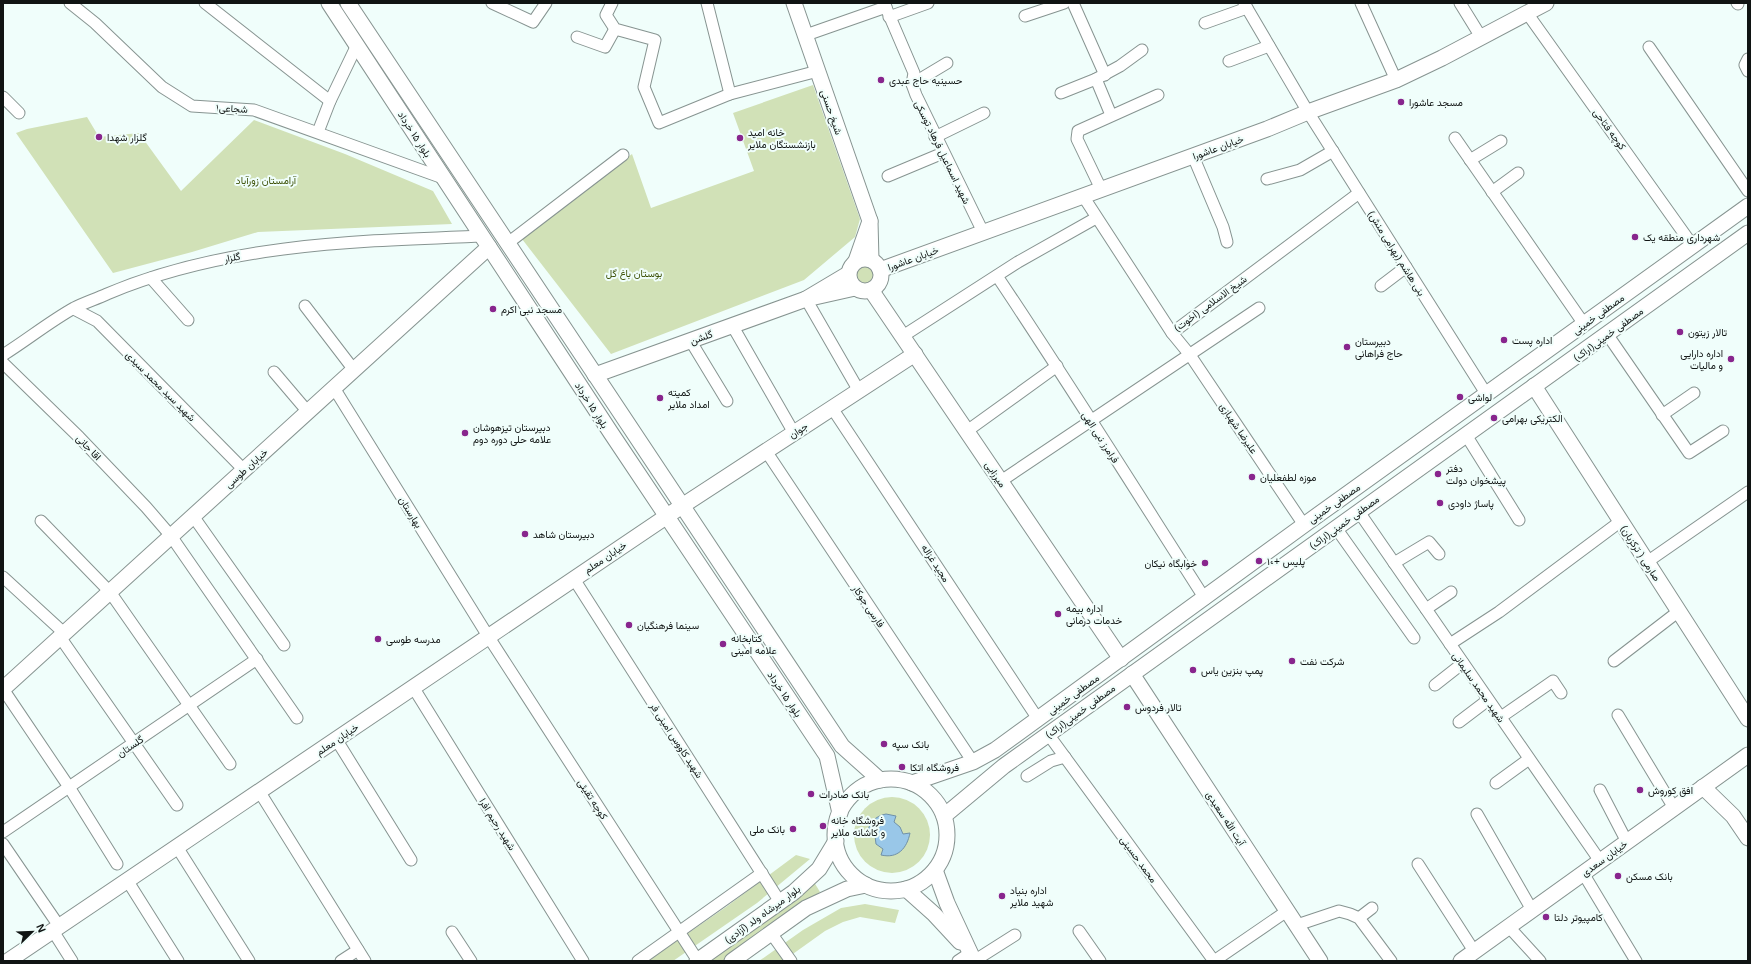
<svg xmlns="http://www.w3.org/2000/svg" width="1751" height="964" viewBox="0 0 1751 964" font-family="Helvetica,Vazirmatn,sans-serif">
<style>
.green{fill:#d1e1b7}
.water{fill:#99c7e8;stroke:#7091a8}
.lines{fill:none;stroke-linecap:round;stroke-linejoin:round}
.street-casing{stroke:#879491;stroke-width:13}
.secondary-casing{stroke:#879491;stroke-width:17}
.street{stroke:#fff;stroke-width:11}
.secondary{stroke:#fff;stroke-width:15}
.poi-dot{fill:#88258d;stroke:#f0fefb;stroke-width:1.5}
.labels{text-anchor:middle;stroke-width:4;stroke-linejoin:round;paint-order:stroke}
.poi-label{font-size:10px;fill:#101413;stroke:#f0fefb;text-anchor:start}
.street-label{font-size:10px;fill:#101413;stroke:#f0fefb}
.park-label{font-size:10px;fill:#3c5005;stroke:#f0fefb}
</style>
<rect width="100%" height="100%" fill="#f0fefb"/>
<g class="green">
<polygon points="813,85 860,219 855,237 804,280 611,354 522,239 632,154 651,208 754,171 733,113"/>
<polygon points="87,117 99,137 139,133 181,191 254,120 345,154 433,191 452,224 258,232 192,252 113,273 16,133 27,129"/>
<circle cx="864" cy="274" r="11"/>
<circle cx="892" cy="835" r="38"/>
<polygon points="796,855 810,859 757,903 673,961 648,961 726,907"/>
<polygon points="814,882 820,892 724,961 706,961"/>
<polygon points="865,904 899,910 895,923 860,917 843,922 825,931 783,961 759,961 803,930 841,908"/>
</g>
<path class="water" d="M886,814L896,816L894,822L900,827L903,834L910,833C907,848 898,859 881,855L883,849L876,844L875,836L867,834C869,823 875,816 886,814Z"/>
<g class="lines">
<defs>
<g id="street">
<polyline points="70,3 95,23 162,87 192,106 254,110 443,178"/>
<polyline points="205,3 330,101"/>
<polyline points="492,3 533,22 546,3"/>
<polyline points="612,3 606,15 615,29 655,40 644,87 659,123 730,94 818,71"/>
<polyline points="707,3 730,94"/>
<polyline points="884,3 914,73 912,84 916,95 983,232"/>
<polyline points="1073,3 1105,75"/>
<polyline points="1244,3 1308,112 1487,395"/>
<polyline points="1361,3 1396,80"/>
<polyline points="1460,3 1481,37"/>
<polyline points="1737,3 1738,4"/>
<polyline points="1527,13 1693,246"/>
<polyline points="1025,16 1064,3"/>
<polyline points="889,17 928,3"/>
<polyline points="1205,23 1247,8"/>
<polyline points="806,35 886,7"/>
<polyline points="577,37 605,47 615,29"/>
<polyline points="1649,47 1748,191"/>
<polyline points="1748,59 1745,65 1748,71"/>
<polyline points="1229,61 1269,46"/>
<polyline points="912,84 947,63"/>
<polyline points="1061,93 1096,79"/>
<polyline points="3,97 19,113"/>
<polyline points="1111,115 1096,79 1120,66 1142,50"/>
<polyline points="318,132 330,101 357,45"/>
<polyline points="935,137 984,113"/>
<polyline points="1455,138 1584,324"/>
<polyline points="1193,156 1223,227 1227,242"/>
<polyline points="1470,160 1501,141"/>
<polyline points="888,176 943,153"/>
<polyline points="1267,179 1300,170 1333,151"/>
<polyline points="1101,189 1077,139 1078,131 1158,95"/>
<polyline points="1492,192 1518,173"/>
<polyline points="1083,196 1172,333 1359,193"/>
<polyline points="508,243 623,155"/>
<path d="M997,276C1068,382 1136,491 1205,599"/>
<polyline points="151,278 188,320"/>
<polyline points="1381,286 1406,267"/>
<polyline points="806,299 859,391"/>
<polyline points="305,306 354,370"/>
<polyline points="74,309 97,321 244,470"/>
<polyline points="732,325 794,433"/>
<polyline points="1172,333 1190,355 1304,525"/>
<polyline points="1607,334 1689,453 1723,431"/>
<polyline points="903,336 1018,262 1096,218"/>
<polyline points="690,340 727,401"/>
<path d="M3,355C27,340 49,322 74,308C84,303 96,299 107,294C225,244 355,241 482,236"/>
<polyline points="3,363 79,437 146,507 171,536 297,718"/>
<polyline points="274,372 308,412"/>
<polyline points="334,388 488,636 698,961"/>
<polyline points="832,408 1038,719"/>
<polyline points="1662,415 1694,393"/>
<polyline points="967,431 1057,366"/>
<polyline points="1466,435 1519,520"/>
<polyline points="766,451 973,762"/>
<polyline points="1001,481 1259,308"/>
<polyline points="1359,512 1600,861"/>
<polyline points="193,516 284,645"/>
<polyline points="41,521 110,592 230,764"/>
<polyline points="1336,528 1414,638"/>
<polyline points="1647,562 1748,492"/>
<polyline points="1394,563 1429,542 1439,554"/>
<polyline points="3,577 64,633"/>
<polyline points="574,579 780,902"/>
<polyline points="1426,609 1451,592"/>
<polyline points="60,637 177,805"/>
<polyline points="1450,644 1499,612 1621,521"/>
<polyline points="1614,661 1679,611"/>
<polyline points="1435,685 1463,663"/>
<polyline points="413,687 583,961"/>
<polyline points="3,689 69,787 117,864"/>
<polyline points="1618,715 1674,808"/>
<polyline points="1501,717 1553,681 1561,693"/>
<polyline points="1459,722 1488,700"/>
<polyline points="1048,734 1214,961"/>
<polyline points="336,739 411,860"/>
<polyline points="1027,776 1051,761 1065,757"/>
<polyline points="1496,783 1529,759"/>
<polyline points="1600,790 1627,842"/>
<polyline points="259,791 365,961"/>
<polyline points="1477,814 1532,910"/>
<polyline points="3,832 257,659"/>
<polyline points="3,844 59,926"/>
<polyline points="177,847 249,961"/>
<polyline points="1418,864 1474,951"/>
<polyline points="1583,873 1636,961"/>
<polyline points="127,880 178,961"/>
<polyline points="1359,918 1372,908"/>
<polyline points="1297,925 1339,911 1350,914 1359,918 1391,961"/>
<polyline points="1509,927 1540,961"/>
<polyline points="53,931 72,961"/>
<polyline points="1079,931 1100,961"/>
<polyline points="452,932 471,961"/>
<polyline points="771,933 791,961"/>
<polyline points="341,961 358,950"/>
<polyline points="638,961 762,873"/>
<polyline points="958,961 970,953"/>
<polyline points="974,961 1015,935"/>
<polyline points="1214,961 1287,911"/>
</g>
<g id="secondary">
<polyline points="329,3 611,433 827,756 840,813"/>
<polyline points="348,3 842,746 880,780"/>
<polyline points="794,3 870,221"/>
<circle cx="865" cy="275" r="16"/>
<polyline points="856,261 870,221 871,260"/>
<polyline points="880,270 1267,129 1308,112 1396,80 1442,58 1546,3"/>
<polyline points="848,274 806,299 855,288"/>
<polyline points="871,290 1121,659"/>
<polyline points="595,375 806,299"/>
<polyline points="1534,386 1748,719"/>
<polyline points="1132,674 1320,961"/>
<polyline points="3,689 489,247"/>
<circle cx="891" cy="835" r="56"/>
<polyline points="912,783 973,762 995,750 1304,525 1748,206"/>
<polyline points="1703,787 1733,816 1748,838"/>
<polyline points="944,816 1004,766 1748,233"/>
<polyline points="935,870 947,903 974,961"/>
<polyline points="906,889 934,914 960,942"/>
<polyline points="8,961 682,506 915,354"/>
<polyline points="697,961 794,892 819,869 836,841"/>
<polyline points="732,961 806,908 847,889 866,885"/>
<polyline points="1461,961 1748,755"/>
</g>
</defs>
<use href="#street" class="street-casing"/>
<use href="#secondary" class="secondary-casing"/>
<use href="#street" class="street"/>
<use href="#secondary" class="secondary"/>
</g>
<g class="poi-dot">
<circle cx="881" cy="80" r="4"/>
<circle cx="1401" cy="102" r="4"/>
<circle cx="99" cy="137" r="4"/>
<circle cx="740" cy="138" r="4"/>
<circle cx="1635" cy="237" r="4"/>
<circle cx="493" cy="309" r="4"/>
<circle cx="1680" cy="332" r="4"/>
<circle cx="1504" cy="340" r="4"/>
<circle cx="1347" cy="347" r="4"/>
<circle cx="1731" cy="359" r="4"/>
<circle cx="1460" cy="397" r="4"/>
<circle cx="660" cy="398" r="4"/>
<circle cx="1494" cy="418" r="4"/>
<circle cx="465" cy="433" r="4"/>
<circle cx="1438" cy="474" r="4"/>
<circle cx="1252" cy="477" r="4"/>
<circle cx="1440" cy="503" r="4"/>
<circle cx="525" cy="534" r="4"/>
<circle cx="1259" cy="561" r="4"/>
<circle cx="1205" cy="563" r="4"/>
<circle cx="1058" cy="614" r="4"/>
<circle cx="629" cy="625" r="4"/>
<circle cx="378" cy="639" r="4"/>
<circle cx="723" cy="644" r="4"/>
<circle cx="1292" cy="661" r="4"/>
<circle cx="1193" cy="670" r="4"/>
<circle cx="1127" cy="707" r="4"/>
<circle cx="884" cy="744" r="4"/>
<circle cx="902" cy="767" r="4"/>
<circle cx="1640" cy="790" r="4"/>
<circle cx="811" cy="794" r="4"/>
<circle cx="823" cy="826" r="4"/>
<circle cx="793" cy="829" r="4"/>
<circle cx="1618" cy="876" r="4"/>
<circle cx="1002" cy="896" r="4"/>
<circle cx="1546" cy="917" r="4"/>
</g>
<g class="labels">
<g class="poi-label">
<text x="889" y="84">حسینیه حاج عبدی</text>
<text x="1409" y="106">مسجد عاشورا</text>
<text x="748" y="136">خانه امید<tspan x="748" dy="12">بازنشستگان ملایر</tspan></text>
<text x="107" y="141">گلزار شهدا</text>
<text x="1643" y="241">شهرداری منطقه یک</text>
<text x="501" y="313">مسجد نبی اکرم</text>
<text x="1688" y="336">تالار زیتون</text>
<text x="1512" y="344">اداره پست</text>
<text x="1355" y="345">دبیرستان<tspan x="1355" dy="12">حاج فراهانی</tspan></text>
<text x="1723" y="357" text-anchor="end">اداره دارایی<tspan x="1723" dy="12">و مالیات</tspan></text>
<text x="668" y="396">کمیته<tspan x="668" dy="12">امداد ملایر</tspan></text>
<text x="1468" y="401">لواشی</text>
<text x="1502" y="422">الکتریکی بهرامی</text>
<text x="473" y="431">دبیرستان تیزهوشان<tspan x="473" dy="12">علامه حلی دوره دوم</tspan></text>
<text x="1446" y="472">دفتر<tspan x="1446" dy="12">پیشخوان دولت</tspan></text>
<text x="1260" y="481">موزه لطفعلیان</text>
<text x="1448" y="507">پاساژ داودی</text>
<text x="533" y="538">دبیرستان شاهد</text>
<text x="1267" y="565">پلیس +۱۰</text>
<text x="1197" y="567" text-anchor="end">خوابگاه نیکان</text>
<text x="1066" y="612">اداره بیمه<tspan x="1066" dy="12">خدمات درمانی</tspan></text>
<text x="637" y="629">سینما فرهنگیان</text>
<text x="731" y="642">کتابخانه<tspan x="731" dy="12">علامه امینی</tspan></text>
<text x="386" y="643">مدرسه طوسی</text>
<text x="1300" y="665">شرکت نفت</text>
<text x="1201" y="674">پمپ بنزین یاس</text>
<text x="1135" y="711">تالار فردوس</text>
<text x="892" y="748">بانک سپه</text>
<text x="910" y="771">فروشگاه اتکا</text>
<text x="1648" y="794">افق کوروش</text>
<text x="819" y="798">بانک صادرات</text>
<text x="831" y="824">فروشگاه خانه<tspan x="831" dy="12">و کاشانه ملایر</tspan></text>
<text x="785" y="833" text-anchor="end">بانک ملی</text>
<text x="1626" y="880">بانک مسکن</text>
<text x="1010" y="894">اداره بنیاد<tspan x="1010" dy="12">شهید ملایر</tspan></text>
<text x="1554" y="921">کامپیوتر دلتا</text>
</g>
<g class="street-label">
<text transform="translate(232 108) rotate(3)" y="4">شجاعی۱</text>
<text transform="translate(832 112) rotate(71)" y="4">شیخ حسنی</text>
<text transform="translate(1610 129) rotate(54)" y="4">کوچه فتاحی</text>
<text transform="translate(415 134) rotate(57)" y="4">بلوار ۱۵ خرداد</text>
<text transform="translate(1218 147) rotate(-20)" y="4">خیابان عاشورا</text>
<text transform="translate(943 152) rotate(64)" y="4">شهید اسماعیل فرهاد توسکی</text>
<text transform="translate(1397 253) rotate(58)" y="4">بنی هاشم (بهرامی منش)</text>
<text transform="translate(232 257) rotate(-11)" y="4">گلزار</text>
<text transform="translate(913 258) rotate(-20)" y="4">خیابان عاشورا</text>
<text transform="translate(1210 303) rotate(-36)" y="4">شیخ الاسلامی (اخوت)</text>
<text transform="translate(1598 314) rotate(-36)" y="4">مصطفی خمینی</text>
<text transform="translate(1608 334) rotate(-36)" y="4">مصطفی خمینی(اراک)</text>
<text transform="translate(701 337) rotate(-20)" y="4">گلشن</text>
<text transform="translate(161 386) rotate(45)" y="4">شهید سید محمد سیدی</text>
<text transform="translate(592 405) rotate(57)" y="4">بلوار ۱۵ خرداد</text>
<text transform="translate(1239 428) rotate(56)" y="4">علیرضا شهبازی</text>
<text transform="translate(798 430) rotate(-33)" y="4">جوان</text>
<text transform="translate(1101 437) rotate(57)" y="4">فرامرز نبی الهی</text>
<text transform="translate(89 447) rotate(46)" y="4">اقا جانی</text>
<text transform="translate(246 468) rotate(-42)" y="4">خیابان طوسی</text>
<text transform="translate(996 474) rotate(56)" y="4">میرزایی</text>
<text transform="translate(1334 503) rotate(-35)" y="4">مصطفی خمینی</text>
<text transform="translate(411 512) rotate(58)" y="4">بهارستان</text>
<text transform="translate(1344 522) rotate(-36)" y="4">مصطفی خمینی(اراک)</text>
<text transform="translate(1641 553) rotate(57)" y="4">صارمی ( ترکزبان)</text>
<text transform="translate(605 557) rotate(-34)" y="4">خیابان معلم</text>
<text transform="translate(936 563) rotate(57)" y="4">مجید غزاله</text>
<text transform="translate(869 606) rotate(56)" y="4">فارسی جوکار</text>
<text transform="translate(1479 687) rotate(55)" y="4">شهید محمد سلیمانی</text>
<text transform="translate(785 694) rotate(56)" y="4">بلوار ۱۵ خرداد</text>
<text transform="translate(1073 694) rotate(-36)" y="4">مصطفی خمینی</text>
<text transform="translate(1080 711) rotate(-36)" y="4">مصطفی خمینی(اراک)</text>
<text transform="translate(337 739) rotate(-34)" y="4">خیابان معلم</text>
<text transform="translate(677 740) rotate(57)" y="4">شهید کاووس امینی فر</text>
<text transform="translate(130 746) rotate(-34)" y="4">گلستان</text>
<text transform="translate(593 799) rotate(57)" y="4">کوچه تقیئی</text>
<text transform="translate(1226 818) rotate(57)" y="4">آیت الله سعیدی</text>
<text transform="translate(498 824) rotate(58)" y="4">شهید رحیم افرا</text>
<text transform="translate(1604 858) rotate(-36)" y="4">خیابان سعدی</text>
<text transform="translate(1139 859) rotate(54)" y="4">محمد حسینی</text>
<text transform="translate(762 914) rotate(-36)" y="4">بلوار میرشاه ولد (آزادی)</text>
</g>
<g class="park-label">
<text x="266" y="184">آرامستان زورآباد</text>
<text x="634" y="277">بوستان باغ گل</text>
</g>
</g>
<rect width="1751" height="964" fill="none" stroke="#101413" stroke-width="8"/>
<g transform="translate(32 932) rotate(67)" stroke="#f0fefb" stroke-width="3" paint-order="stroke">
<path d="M0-3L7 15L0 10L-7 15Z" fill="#101413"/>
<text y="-6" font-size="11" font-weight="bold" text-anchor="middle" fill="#101413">N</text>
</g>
</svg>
